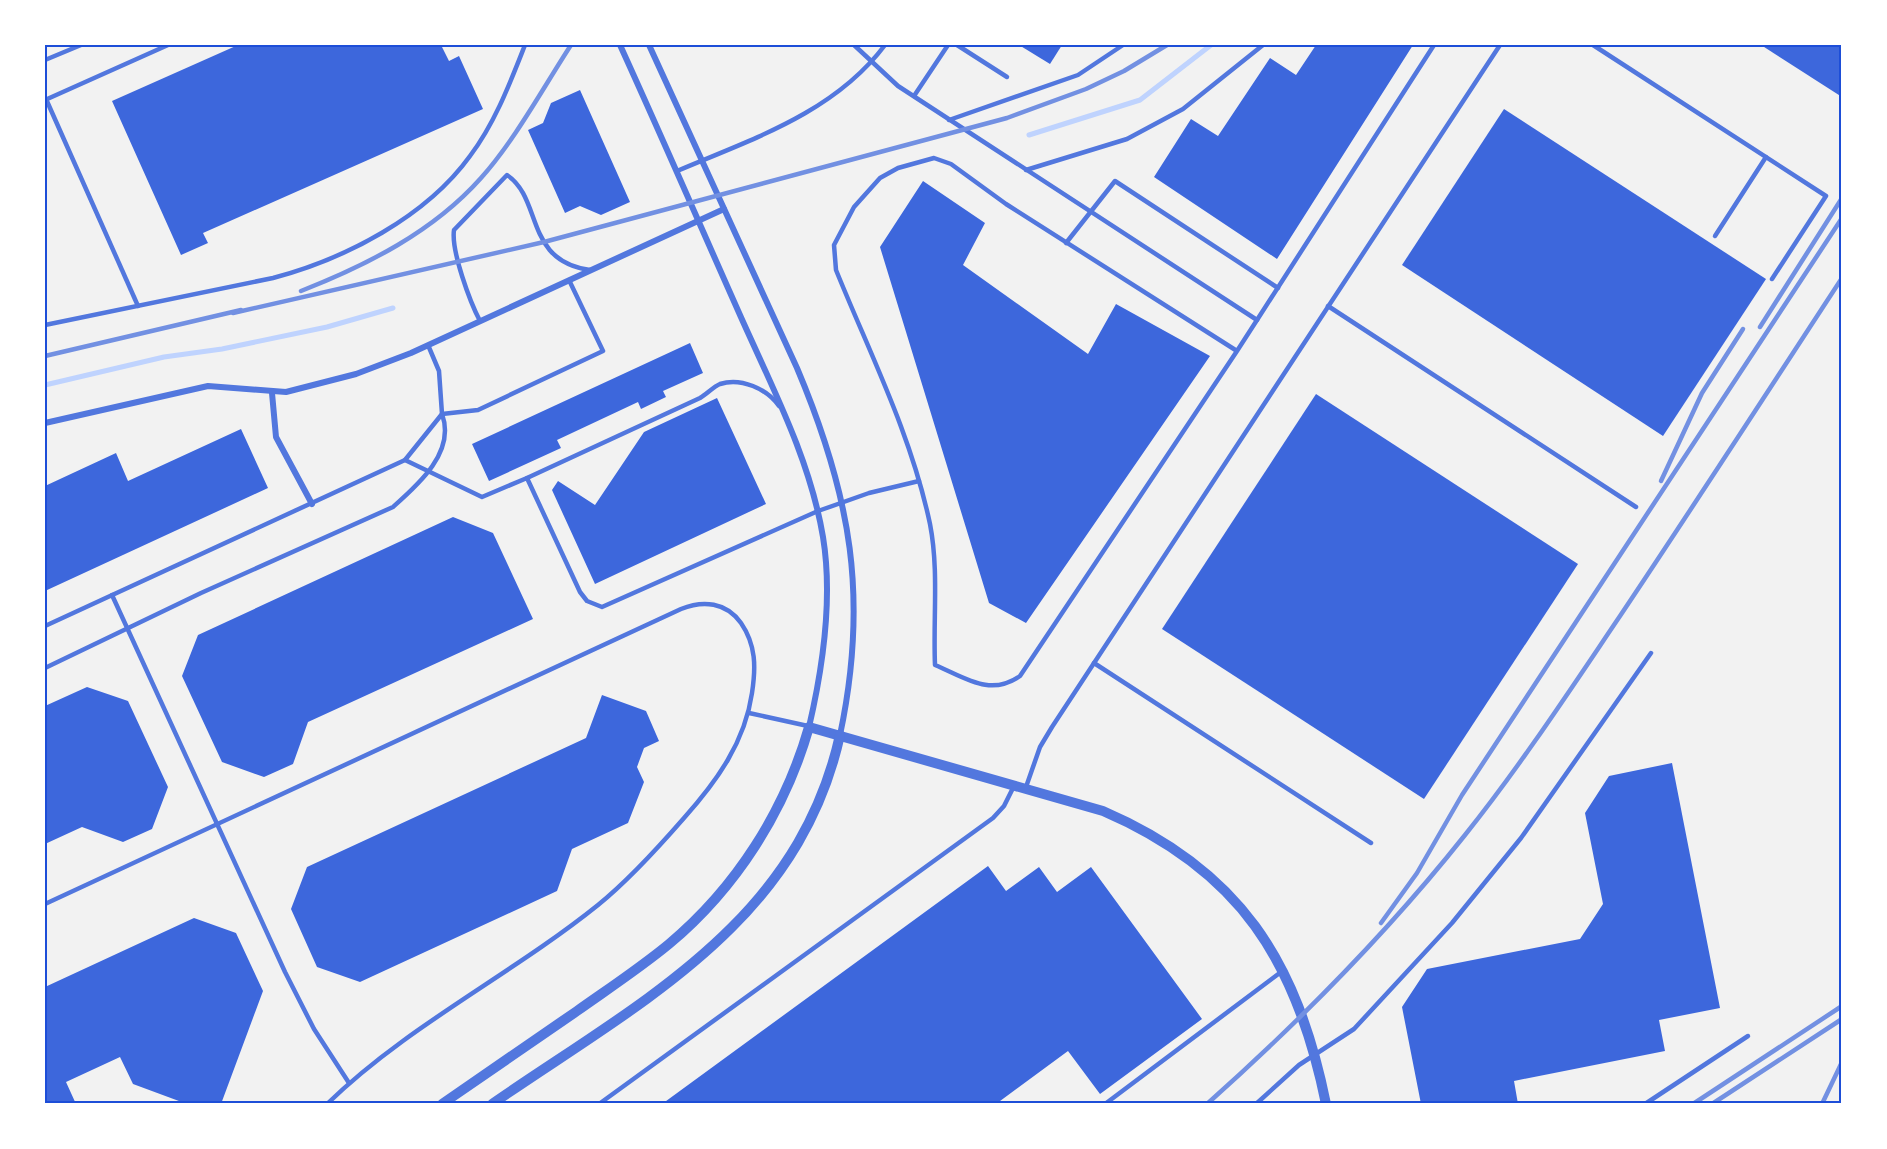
<svg xmlns="http://www.w3.org/2000/svg" width="1887" height="1149" viewBox="0 0 1887 1149" font-family="'Roboto Condensed',sans-serif">
<style>
.lines{fill:none;stroke-linecap:round;stroke-linejoin:round}
.stream{stroke:#bfd3fe;stroke-width:5}
.building{fill:#3d67dc}
.service{stroke:#5277de;stroke-width:4.5}
.minor{stroke:#5277de;stroke-width:6}
.tertiary{stroke:#5277de;stroke-width:10}
.rail{stroke:#7290e2;stroke-width:4.5}
.neatline{fill:none;stroke:#1d4ed8;stroke-width:2}
</style>
<rect width="100%" height="100%" fill="#f2f2f2"/>
<g class="lines">
<g class="stream">
<polyline points="1029,135 1140,100 1211,45"/>
<polyline points="45,385 164,357 222,349 327,327 393,308"/>
</g>
</g>
<g class="building">
<polygon points="238,45 441,45 449,61 459,56 483,109 203,233 208,243 181,255 112,101"/>
<polygon points="1019,45 1062,45 1050,64"/>
<polygon points="1316,45 1413,45 1277,259 1154,177 1191,119 1218,136 1270,58 1296,75"/>
<polygon points="1761,45 1842,45 1842,97"/>
<polygon points="580,90 630,202 601,215 580,206 565,213 528,130 543,123 551,103"/>
<polygon points="1504,109 1766,279 1663,436 1402,265"/>
<polygon points="923,181 985,223 963,265 1088,354 1116,304 1210,356 1026,623 989,603 880,247"/>
<polygon points="690,343 703,373 663,391 666,397 641,409 638,402 557,440 561,448 489,481 472,444"/>
<polygon points="1316,394 1578,564 1424,799 1162,629"/>
<polygon points="717,398 766,504 595,584 552,490 558,481 595,505 644,432"/>
<polygon points="241,429 268,488 45,591 45,486 116,453 128,481"/>
<polygon points="453,517 493,533 533,619 308,722 293,764 264,777 222,762 182,676 198,635"/>
<polygon points="87,687 128,701 168,787 152,829 123,842 82,827 45,844 45,706"/>
<polygon points="602,695 646,711 659,741 644,748 637,767 644,782 628,823 572,849 557,891 360,982 317,967 291,909 307,867 586,738"/>
<polygon points="1672,763 1720,1008 1659,1020 1665,1051 1514,1081 1518,1104 1421,1104 1402,1007 1427,969 1580,939 1603,904 1585,813 1609,776"/>
<polygon points="988,866 1006,891 1039,867 1057,892 1091,867 1202,1019 1100,1094 1068,1051 996,1104 662,1104"/>
<polygon points="194,918 236,933 263,991 221,1104 187,1104 133,1084 120,1057 66,1082 76,1104 45,1104 45,987"/>
</g>
<g class="lines">
<g class="service">
<polyline points="854,45 898,86 1257,320"/>
<polyline points="957,45 1007,77"/>
<polyline points="1593,45 1826,196 1772,279"/>
<polyline points="45,60 81,45"/>
<polyline points="914,96 948,45"/>
<polyline points="46,99 138,306"/>
<polyline points="45,100 168,45"/>
<polyline points="949,120 1078,75 1123,45"/>
<polyline points="1026,170 1127,139 1183,109 1263,45"/>
<path d="M677,171C752,139 834,113 885,45"/>
<polyline points="1715,236 1766,157"/>
<polyline points="1066,243 1115,181 1278,288"/>
<polyline points="1328,306 1636,507"/>
<path d="M480,321C470,302 451,251 454,230L507,175C543,199 524,261 590,270"/>
<path d="M45,325L273,278C345,259 426,217 470,156C495,123 510,83 525,45"/>
<polyline points="428,345 439,371 442,414 478,410 603,351 569,280"/>
<path d="M1237,351L1006,204L951,164L934,158L898,168L880,178L854,207L834,245L836,270C870,354 911,434 930,524C939,570 933,618 935,665C966,678 990,697 1020,676L1237,351L1257,320L1434,45"/>
<polyline points="405,460 482,497 527,478 580,592 587,601 602,607 818,511 869,493 919,481"/>
<path d="M527,478L700,398C707,394 713,387 720,384C741,377 767,389 779,406"/>
<polyline points="112,595 285,972 314,1029 349,1083"/>
<path d="M45,626L405,460L442,414C456,452 418,485 393,507L201,593L45,668"/>
<polyline points="1094,663 1371,843"/>
<polyline points="749,713 808,726"/>
<polyline points="1026,787 1040,747 1052,727 1500,45"/>
<path d="M45,904L681,609C703,600 726,602 741,623C756,645 756,667 752,693C745,742 717,781 684,818C657,849 629,880 598,905C511,975 407,1026 327,1104"/>
<polyline points="599,1104 993,818 1004,806 1014,786"/>
<polyline points="1105,1104 1281,972"/>
<polyline points="1256,1104 1299,1065 1354,1029 1452,923 1521,838 1651,653"/>
<polyline points="1645,1104 1748,1036"/>
</g>
<g class="minor">
<path d="M620,45C661,135 700,225 740,315C772,387 810,459 823,537C833,598 823,667 809,727"/>
<path d="M649,45L797,368C851,496 869,598 840,735"/>
<polyline points="272,393 276,437 312,504"/>
<polyline points="45,423 208,386 286,392 356,374 411,353 724,209"/>
</g>
<g class="tertiary">
<path d="M442,1104C487,1073 532,1042 577,1011C608,989 640,968 669,944C736,888 785,811 809,727L1103,811C1240,870 1297,961 1326,1104"/>
<path d="M492,1104C638,1003 798,924 840,735"/>
</g>
<g class="rail">
<path d="M301,291C367,265 433,232 481,178C515,140 543,88 571,45"/>
<polyline points="233,313 544,242 1007,118 1086,89 1124,71 1167,45"/>
<polyline points="1760,327 1842,198"/>
<polyline points="45,356 241,310"/>
<polyline points="1661,481 1702,393 1743,329"/>
<polyline points="1381,923 1417,873 1462,795 1842,218"/>
<path d="M1207,1104C1300,1021 1388,932 1465,835C1521,765 1570,690 1620,616C1695,504 1768,391 1842,278"/>
<polyline points="1693,1104 1842,1006"/>
<polyline points="1712,1104 1842,1019"/>
<polyline points="1822,1104 1842,1062"/>
</g>
</g>
<rect width="1887" height="1149" fill="none" stroke="#ffffff" stroke-width="93"/>
<rect x="46" y="46" width="1794" height="1056" class="neatline"/>
</svg>
